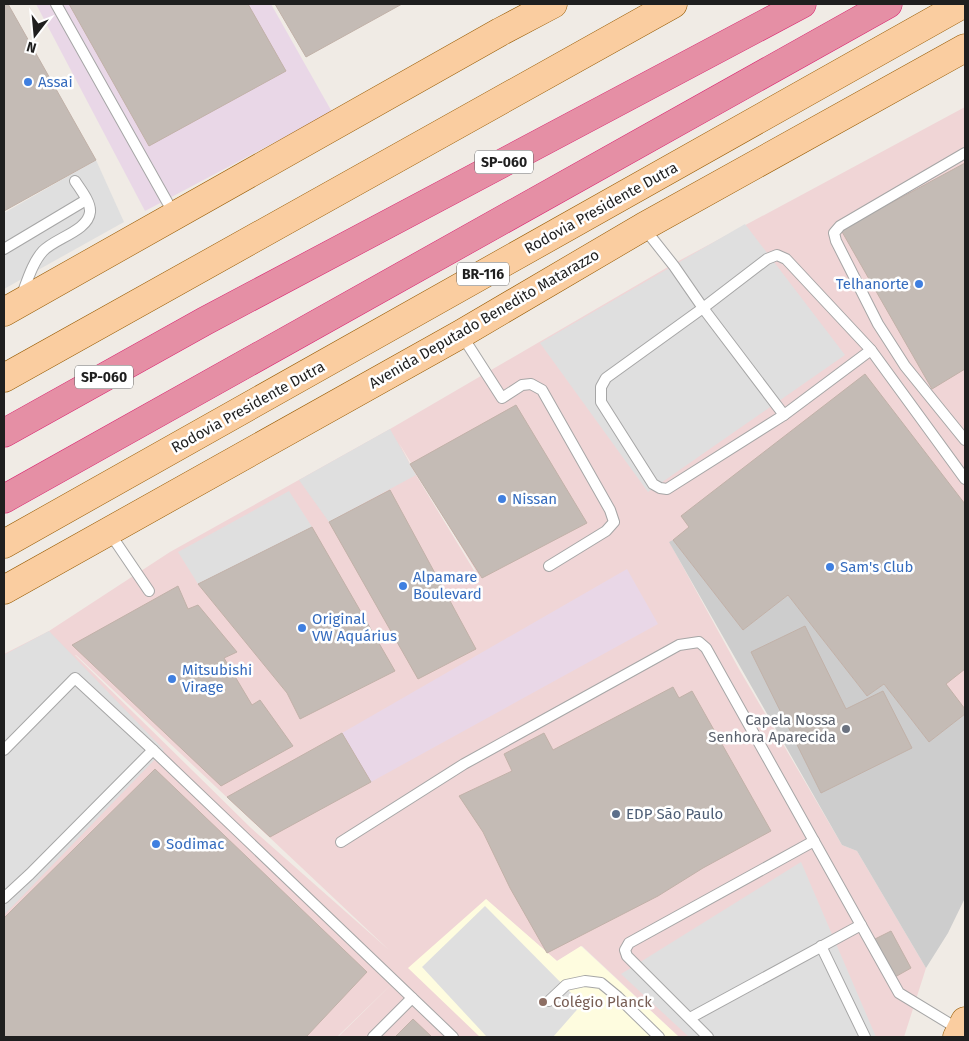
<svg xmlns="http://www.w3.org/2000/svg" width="969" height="1041" viewBox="0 0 969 1041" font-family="'Fira Sans',sans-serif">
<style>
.commercial{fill:#f0d5d6;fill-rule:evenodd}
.industrial{fill:#e9d7e7}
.education{fill:#fefcdf}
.religious{fill:#cdcdcd}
.parking{fill:#dfdfdf}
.building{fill:#c4bbb5;stroke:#c1b1a8}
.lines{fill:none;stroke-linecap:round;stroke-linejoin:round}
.service-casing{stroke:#a6a6a6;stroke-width:12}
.primary-casing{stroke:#975b03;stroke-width:29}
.motorway-casing{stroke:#d82871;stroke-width:29}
.service{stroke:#fff;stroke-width:10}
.primary{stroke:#facda0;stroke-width:28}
.motorway{stroke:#e58fa5;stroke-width:28}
.shop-dot{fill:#3f7fe0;stroke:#fff;stroke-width:2}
.worship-dot{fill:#6b7280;stroke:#fff;stroke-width:2}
.service-dot{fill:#5c6f8a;stroke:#fff;stroke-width:2}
.education-dot{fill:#8d6e63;stroke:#fff;stroke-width:2}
.labels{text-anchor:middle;stroke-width:5;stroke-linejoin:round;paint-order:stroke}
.shield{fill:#fff;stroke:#626262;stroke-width:1}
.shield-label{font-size:14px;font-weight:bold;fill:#1f1f1f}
.shop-label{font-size:15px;fill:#366cbe;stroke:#fff;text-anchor:start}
.street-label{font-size:15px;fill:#1f1f1f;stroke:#fff}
.worship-label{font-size:15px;fill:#5b616d;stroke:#fff;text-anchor:end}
.service-label{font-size:15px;fill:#4e5e75;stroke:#fff;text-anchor:start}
.education-label{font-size:15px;fill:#785e54;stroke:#fff;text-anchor:start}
</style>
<rect width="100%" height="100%" fill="#f0ebe5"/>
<path class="commercial" d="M965,107V714L929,742L884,684L867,696L788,595L743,630L671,545L739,669L842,845L857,851L926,968L904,1037H679L582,946L557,961L486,899L482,1037H338L401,975L337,1037H4V654L49,631L170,552L390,429L673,264ZM399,443L476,571L475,572L416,475ZM75,655H76L389,950L251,828Z"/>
<g class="industrial">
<polygon points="36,4 271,4 332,112 145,211"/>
<polygon points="627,569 658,624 371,782 342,733"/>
</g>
<polygon class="education" points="486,899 557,961 581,946 679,1037 480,1037 408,968"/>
<polygon class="religious" points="673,540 743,630 788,595 867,696 884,684 929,742 965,714 965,898 948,933 926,968 857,851 842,845 669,542"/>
<g class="parking">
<polygon points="96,160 124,222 4,289 4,213"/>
<polygon points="745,224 845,355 648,492 540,343"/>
<polygon points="390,429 416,475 329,522 299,480"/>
<polygon points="289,491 312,527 198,584 178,552"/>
<polygon points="49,631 164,750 4,915 4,655"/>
<polygon points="801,862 876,1037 689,1037 621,974"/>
<polygon points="485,906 582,1004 553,1037 487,1037 422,967"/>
</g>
<g class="building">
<polygon points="4,4 8,4 96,160 4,211"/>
<polygon points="69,4 248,4 286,71 149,146"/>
<polygon points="275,4 402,4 306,57"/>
<polygon points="965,163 965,369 932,389 841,230"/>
<polygon points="865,374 965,504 965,669 946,684 965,709 965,714 929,742 884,684 867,696 788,595 743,630 673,540 689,527 681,516"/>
<polygon points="516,405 587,523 482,578 410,464"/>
<polygon points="390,490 476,649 418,679 329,522"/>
<polygon points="312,527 395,671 300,719 287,693 198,584"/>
<polygon points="178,586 188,609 198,605 237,652 224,658 252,705 260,700 293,746 221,786 72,645"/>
<polygon points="805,626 846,709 883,691 912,748 821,793 751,652"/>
<polygon points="673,687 679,698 692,691 771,831 703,868 658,896 547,953 510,888 483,832 459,796 512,771 504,754 544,733 553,750"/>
<polygon points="342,733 371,782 270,837 227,797"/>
<polygon points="155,769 367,972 306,1037 4,1037 4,918"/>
<polygon points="891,931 911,968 895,977 875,939"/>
<polygon points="413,1019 432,1037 395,1037"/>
</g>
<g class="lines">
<defs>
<g id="service">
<polyline points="56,4 174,214"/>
<polyline points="965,153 840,226 834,233 836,241 878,324 889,341 905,366 965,440"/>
<polyline points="644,228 674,266 703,308 784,415 871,350 965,479"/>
<polyline points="4,249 86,200"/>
<path d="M21,297C27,282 32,263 43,251C55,238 88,231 90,212C91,202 80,189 75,181"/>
<polyline points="461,334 502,398 522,385 531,384 542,390 610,510 614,522 606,531 549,566"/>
<polyline points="784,415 667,489 660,488 653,484 601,402 601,387 606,378 703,308 767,259 777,255 786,259 871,350"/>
<polyline points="109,532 149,591"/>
<polyline points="4,750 75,678 153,750 453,1037"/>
<polyline points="341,842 464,764 679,645 699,642 706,648 899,993 960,1030"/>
<polyline points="4,898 30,874 153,750"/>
<polyline points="821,946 865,1037"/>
<polyline points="549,1001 566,985 585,981 601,983 618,997 659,1037"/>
<polyline points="690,1018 861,925"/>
<polyline points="373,1037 412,998"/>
<polyline points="708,1037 627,956 625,950 629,943 814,841"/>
</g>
<g id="primary">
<polyline points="4,312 500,32 553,4"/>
<polyline points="4,378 673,4"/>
<polyline points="4,544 963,4"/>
<polyline points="4,590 461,334 643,227 965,48"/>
<polyline points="957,1037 965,1021"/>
</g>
<g id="motorway">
<polyline points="4,433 205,321 802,4"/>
<polyline points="4,499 888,4"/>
</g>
</defs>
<use href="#service" class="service-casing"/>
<use href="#primary" class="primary-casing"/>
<use href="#motorway" class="motorway-casing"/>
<use href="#service" class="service"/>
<use href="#primary" class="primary"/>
<use href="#motorway" class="motorway"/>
</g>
<g class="shop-dot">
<circle cx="28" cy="82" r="5"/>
<circle cx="919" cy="284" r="5"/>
<circle cx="502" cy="499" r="5"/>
<circle cx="830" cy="567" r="5"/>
<circle cx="403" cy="586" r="5"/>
<circle cx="302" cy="628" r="5"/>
<circle cx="172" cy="679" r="5"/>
<circle cx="156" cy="844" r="5"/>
</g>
<circle class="worship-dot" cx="846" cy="729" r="5"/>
<circle class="service-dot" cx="616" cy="814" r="5"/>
<circle class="education-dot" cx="543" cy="1002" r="5"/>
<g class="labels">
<g class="shield">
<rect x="475" y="150.5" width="58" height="23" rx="4"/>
<rect x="457" y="262.5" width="52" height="23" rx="4"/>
<rect x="75" y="365.5" width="58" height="23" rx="4"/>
</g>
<g class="shield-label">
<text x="504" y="167">SP-060</text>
<text x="483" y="279">BR-116</text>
<text x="104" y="382">SP-060</text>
</g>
<g class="shop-label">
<text x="38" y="87">Assai</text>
<text x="909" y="289" text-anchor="end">Telhanorte</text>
<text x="512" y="504">Nissan</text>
<text x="840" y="572">Sam's Club</text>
<text x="413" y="582">Alpamare<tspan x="413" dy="17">Boulevard</tspan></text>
<text x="312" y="624">Original<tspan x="312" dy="17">VW Aquárius</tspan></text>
<text x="182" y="675">Mitsubishi<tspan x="182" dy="17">Virage</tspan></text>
<text x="166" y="849">Sodimac</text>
</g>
<g class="street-label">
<text transform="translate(601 208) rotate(-29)" y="5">Rodovia Presidente Dutra</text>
<text transform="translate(484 319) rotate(-30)" y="5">Avenida Deputado Benedito Matarazzo</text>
<text transform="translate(248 407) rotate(-29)" y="5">Rodovia Presidente Dutra</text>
</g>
<g class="worship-label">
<text x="836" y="725">Capela Nossa<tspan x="836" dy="17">Senhora Aparecida</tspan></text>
</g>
<g class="service-label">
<text x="626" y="819">EDP São Paulo</text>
</g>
<g class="education-label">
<text x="553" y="1007">Colégio Planck</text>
</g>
</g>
<rect width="969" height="1041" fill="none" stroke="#1f1f1f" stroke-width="10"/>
<g transform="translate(35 35) rotate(196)" stroke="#ffffff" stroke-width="4" paint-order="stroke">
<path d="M0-4L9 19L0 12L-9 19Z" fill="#1f1f1f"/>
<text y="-8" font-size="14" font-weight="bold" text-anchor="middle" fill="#1f1f1f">N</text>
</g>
</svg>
